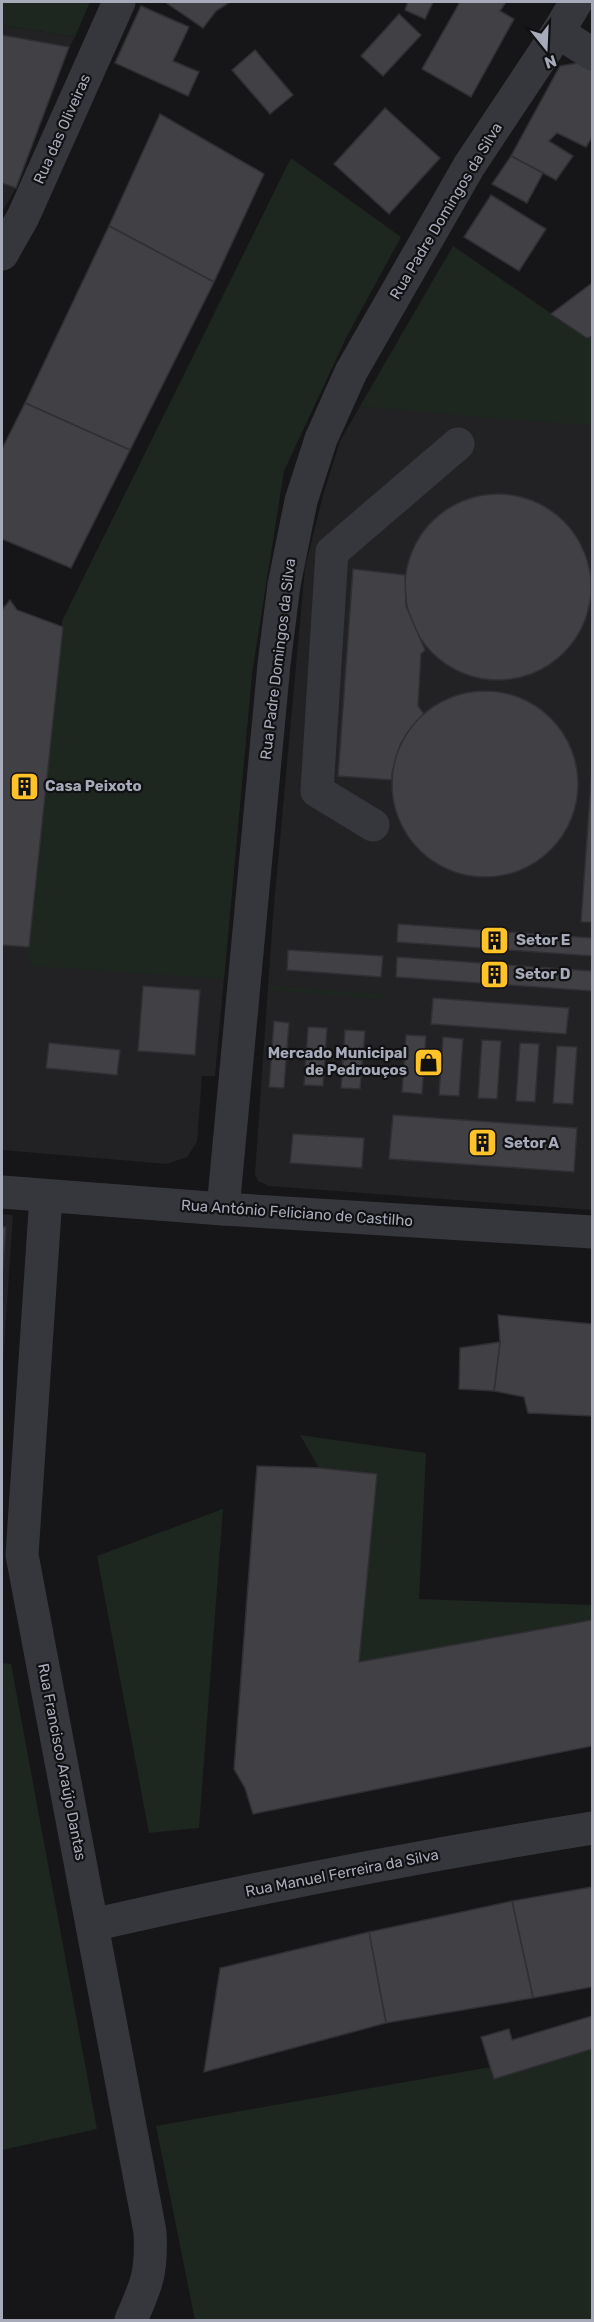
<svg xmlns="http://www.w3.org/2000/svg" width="594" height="2322" viewBox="0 0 594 2322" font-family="Rubik,sans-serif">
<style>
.built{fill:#222225}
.green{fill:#1d261f}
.building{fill:#404045;stroke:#302f34;stroke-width:1.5}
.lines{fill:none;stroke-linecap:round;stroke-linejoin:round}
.minor{stroke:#36373d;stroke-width:33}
.labels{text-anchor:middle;stroke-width:4.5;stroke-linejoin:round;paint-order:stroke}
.street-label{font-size:15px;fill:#a7abb9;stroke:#111113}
.poi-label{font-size:15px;font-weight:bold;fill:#a7abb9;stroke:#111113;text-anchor:start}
</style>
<rect width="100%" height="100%" fill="#161618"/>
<g class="built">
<polygon points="2,25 75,37 69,47 16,188 2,212"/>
<polygon points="360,406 592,423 592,1210 269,1186 258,1181 255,1174 273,916 305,568 323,495 340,441"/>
<polygon points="10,600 17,610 62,626 62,621 252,674 215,1076 202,1076 197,1142 187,1157 167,1164 2,1150 2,604 4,606"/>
<polygon points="2,1214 13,1215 2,1377"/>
</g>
<g class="green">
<polygon points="2,2 90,2 75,37 2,25"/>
<polygon points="291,158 401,237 347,336 284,471 252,674 224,979 30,966 29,947 63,627 62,621"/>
<polygon points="453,246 587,338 592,336 592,425 487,418 360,406"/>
<polygon points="269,986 381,994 381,999 269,990"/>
<polygon points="300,1435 426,1453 419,1599 592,1605 592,1620 359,1662 377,1474 319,1468"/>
<polygon points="223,1509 199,1828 149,1833 97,1556"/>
<polygon points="2,1663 11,1664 97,2129 2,2150"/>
<polygon points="592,2049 592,2320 195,2320 156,2126"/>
</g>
<g class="building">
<polygon points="165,2 230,2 216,11 203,28"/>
<polygon points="408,2 433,2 425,19 405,10"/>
<polygon points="460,2 506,2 500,11 514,19 471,97 422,69"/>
<polygon points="141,6 189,27 173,61 199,72 188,96 115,63"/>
<polygon points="399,14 421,35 383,76 361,56"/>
<polygon points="2,35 69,47 16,188 2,183"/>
<polygon points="255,50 293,95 270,114 232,70"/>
<polygon points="584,62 592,68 592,137 586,147 557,133 549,141 573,156 556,180 511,156 560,66"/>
<polygon points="385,108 440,158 389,214 334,164"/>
<polygon points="160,114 264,174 214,282 109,226"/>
<polygon points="511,156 543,173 527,203 492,184"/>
<polygon points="491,195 546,229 519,271 464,237"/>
<polygon points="109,226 214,282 130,450 25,403"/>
<polygon points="592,283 592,336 587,338 551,314"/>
<polygon points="25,403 130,450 71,568 2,539 2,449"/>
<circle cx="498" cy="587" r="93"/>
<polygon points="353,569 405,575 406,606 425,650 421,654 418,706 424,714 401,743 392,773 392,780 338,776"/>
<polygon points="10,600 17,610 63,627 29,947 2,945 2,610"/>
<circle cx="485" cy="784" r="93"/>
<polygon points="592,768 592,922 581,922"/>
<polygon points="398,924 592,938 592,956 397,942"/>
<polygon points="288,950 383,956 381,977 287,970"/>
<polygon points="397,957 592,971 592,991 396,977"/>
<polygon points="143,986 200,990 195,1055 138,1051"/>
<polygon points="433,998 569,1008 566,1034 431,1024"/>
<polygon points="274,1021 289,1023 284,1088 269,1087"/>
<polygon points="308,1027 327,1028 323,1086 304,1085"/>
<polygon points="345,1030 365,1031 360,1089 341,1088"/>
<polygon points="406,1035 426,1036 422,1094 402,1092"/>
<polygon points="443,1037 463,1039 459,1096 439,1095"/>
<polygon points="482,1040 501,1041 497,1099 478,1098"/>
<polygon points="49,1043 120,1050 117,1075 46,1068"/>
<polygon points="520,1043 539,1044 535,1102 516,1101"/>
<polygon points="557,1046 577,1047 573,1104 553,1103"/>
<polygon points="393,1115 577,1128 574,1172 389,1159"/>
<polygon points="293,1134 364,1138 362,1168 290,1163"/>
<polygon points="2,1227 6,1227 2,1280"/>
<polygon points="498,1315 592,1324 592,1416 528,1413 524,1397 494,1391 500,1342"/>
<polygon points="500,1342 494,1391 459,1389 460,1348"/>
<polygon points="257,1466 319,1468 377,1474 359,1662 592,1620 592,1746 253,1814 245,1788 234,1769"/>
<polygon points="592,1887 592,1987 533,1998 512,1901"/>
<polygon points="512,1901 533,1998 386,2023 369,1932"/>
<polygon points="369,1932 386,2023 204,2072 220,1968"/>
<polygon points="592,2016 592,2049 494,2079 481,2037 509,2029 512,2040"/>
</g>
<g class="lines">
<g class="minor">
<polyline points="558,32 592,54"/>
<polyline points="2,254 23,217 119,2"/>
<polyline points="373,825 317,791 332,552 458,444"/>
<polyline points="2,1192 223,1209 592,1232"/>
<path d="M46,1196L22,1555L150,2232C152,2272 147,2284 131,2320"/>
<polyline points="223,1209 274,664 284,585 301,501 321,439 351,372 469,166 558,32 576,2"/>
<path d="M92,1925C258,1887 425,1855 592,1828"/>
</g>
</g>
<defs>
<symbol id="building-square" viewBox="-11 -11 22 22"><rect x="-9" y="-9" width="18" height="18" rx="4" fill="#ffc227" stroke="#111113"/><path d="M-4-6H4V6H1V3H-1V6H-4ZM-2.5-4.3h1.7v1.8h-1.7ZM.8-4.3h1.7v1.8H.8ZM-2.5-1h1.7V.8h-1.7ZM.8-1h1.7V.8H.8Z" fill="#111"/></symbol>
<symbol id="shop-square" viewBox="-11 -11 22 22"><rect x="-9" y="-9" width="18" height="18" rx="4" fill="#ffc227" stroke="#111113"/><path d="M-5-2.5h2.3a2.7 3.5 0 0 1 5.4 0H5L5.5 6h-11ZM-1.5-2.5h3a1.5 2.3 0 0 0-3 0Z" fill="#111"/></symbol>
</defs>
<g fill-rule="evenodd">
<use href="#building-square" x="8" y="770" width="33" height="33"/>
<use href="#building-square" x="478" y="924" width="33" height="33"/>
<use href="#building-square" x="478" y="958" width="33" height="33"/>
<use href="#shop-square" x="412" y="1046" width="33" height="33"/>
<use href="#building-square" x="466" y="1126" width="33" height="33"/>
</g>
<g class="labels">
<g class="street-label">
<text transform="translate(62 129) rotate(-66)" y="5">Rua das Oliveiras</text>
<text transform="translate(446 211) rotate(-59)" y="5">Rua Padre Domingos da Silva</text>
<text transform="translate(278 659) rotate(-83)" y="5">Rua Padre Domingos da Silva</text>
<text transform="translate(297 1213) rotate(4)" y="5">Rua António Feliciano de Castilho</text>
<text transform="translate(62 1762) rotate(79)" y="5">Rua Francisco Araújo Dantas</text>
<text transform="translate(342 1873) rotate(-11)" y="5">Rua Manuel Ferreira da Silva</text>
</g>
<g class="poi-label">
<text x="45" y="791">Casa Peixoto</text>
<text x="516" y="945">Setor E</text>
<text x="515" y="979">Setor D</text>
<text x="407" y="1058" text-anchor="end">Mercado Municipal<tspan x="407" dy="17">de Pedrouços</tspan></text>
<text x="504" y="1148">Setor A</text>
</g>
</g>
<rect width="594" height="2322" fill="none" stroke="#a7abb9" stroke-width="6"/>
<g transform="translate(546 48) rotate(162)" stroke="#111113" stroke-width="4.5" paint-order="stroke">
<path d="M0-4.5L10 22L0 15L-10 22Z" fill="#a7abb9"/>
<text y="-9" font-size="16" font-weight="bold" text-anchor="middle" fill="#a7abb9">N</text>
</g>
</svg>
